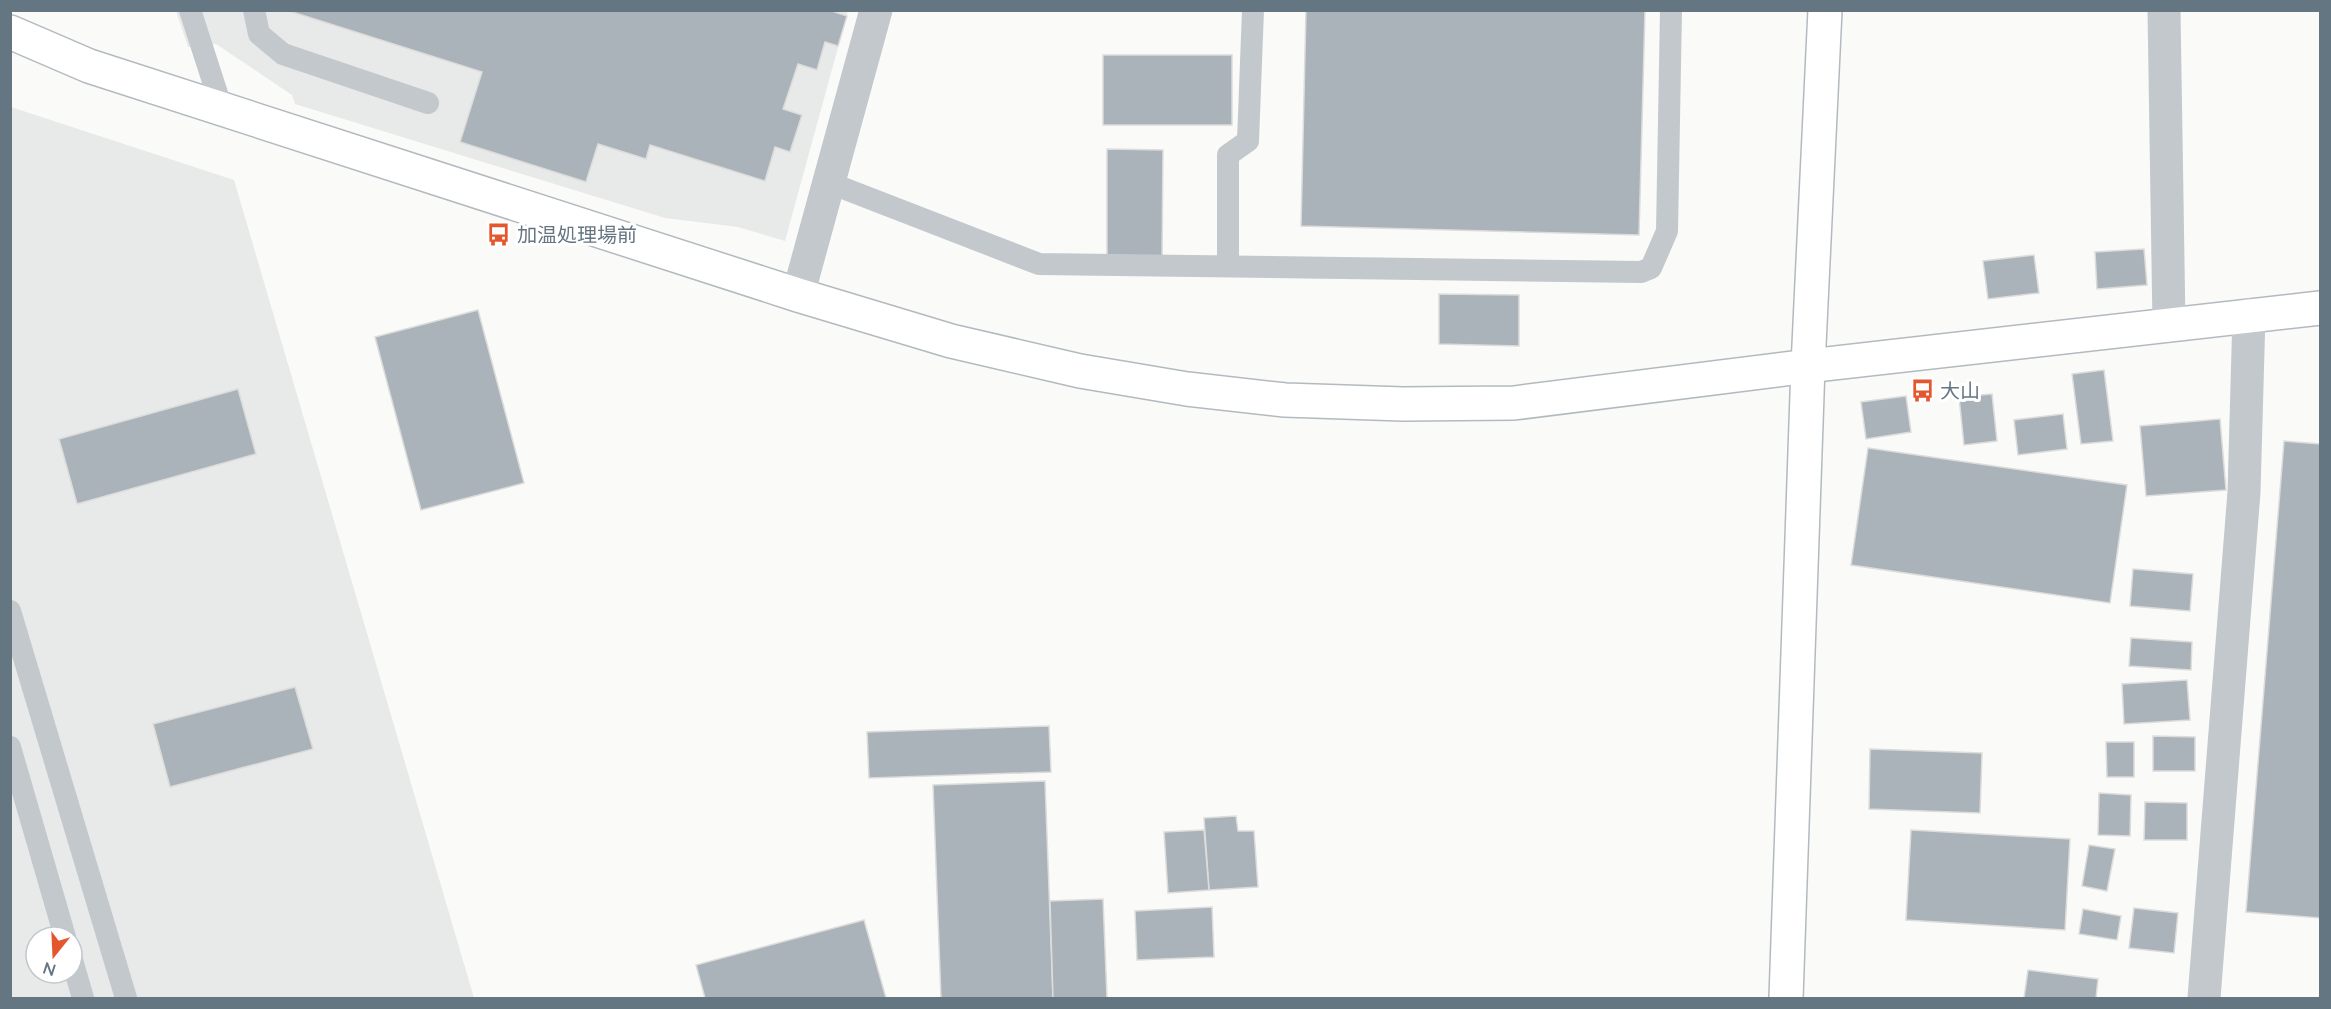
<svg xmlns="http://www.w3.org/2000/svg" width="2331" height="1009" viewBox="0 0 2331 1009" font-family="Lato,'Noto Sans JP',sans-serif">
<style>
.built{fill:#e8e9e9;fill-rule:evenodd}
.building{fill:#aab3b9;stroke:#dcdcda;stroke-width:1.5}
.lines{fill:none;stroke-linecap:round;stroke-linejoin:round}
.secondary-casing{stroke:#b3babf;stroke-width:36}
.lane{stroke:#c3c8cc;stroke-width:22}
.street{stroke:#c3c8cc;stroke-width:33}
.secondary{stroke:#fff;stroke-width:33}
.labels{text-anchor:middle;stroke-width:6;stroke-linejoin:round;paint-order:stroke}
.poi-label{font-size:20px;fill:#657683;stroke:#fff;text-anchor:start}
</style>
<rect width="100%" height="100%" fill="#fafaf8"/>
<g class="built">
<polygon points="176,11 848,11 785,241 738,227 665,218 295,104 292,95 216,44 188,47"/>
<path d="M11,107L234,180L474,998H11ZM36,937H72V973H36Z"/>
</g>
<g class="building">
<polygon points="286,10 829,10 847,16 838,46 825,42 817,70 798,64 783,109 802,115 790,152 775,147 765,181 650,145 646,159 598,144 586,182 460,142 482,72"/>
<polygon points="1306,10 1645,10 1639,235 1301,226"/>
<rect x="1103" y="55" width="129" height="70"/>
<polygon points="1107,149 1163,150 1162,262 1107,261"/>
<polygon points="2144,249 2147,285 2097,289 2095,252"/>
<polygon points="2034,255 2039,293 1988,299 1983,261"/>
<polygon points="1439,294 1519,295 1519,346 1439,344"/>
<polygon points="478,310 524,483 421,510 375,337"/>
<polygon points="2104,370 2113,441 2081,444 2072,374"/>
<polygon points="238,389 256,454 77,504 59,439"/>
<polygon points="1992,394 1997,441 1964,445 1959,397"/>
<polygon points="1906,396 1911,432 1866,439 1861,402"/>
<polygon points="2063,414 2067,449 2018,455 2014,420"/>
<polygon points="2220,419 2226,490 2146,496 2140,426"/>
<polygon points="2284,441 2320,444 2320,918 2246,912"/>
<polygon points="1868,448 2127,485 2110,603 1851,565"/>
<polygon points="2133,569 2193,574 2190,611 2130,606"/>
<polygon points="2131,638 2192,642 2191,670 2129,666"/>
<polygon points="2187,680 2190,720 2124,724 2122,684"/>
<polygon points="295,687 313,749 170,787 153,724"/>
<polygon points="1049,726 1051,772 869,778 867,732"/>
<polygon points="2153,736 2195,737 2195,771 2153,771"/>
<polygon points="2106,742 2134,742 2134,777 2107,777"/>
<polygon points="1870,749 1982,753 1980,813 1869,809"/>
<polygon points="1045,781 1053,998 941,998 933,785"/>
<polygon points="2099,793 2131,795 2130,836 2098,835"/>
<polygon points="2145,802 2187,803 2187,840 2144,840"/>
<polygon points="1236,816 1238,831 1254,831 1258,887 1209,890 1204,818"/>
<polygon points="1204,830 1209,890 1168,893 1164,832"/>
<polygon points="1911,830 2070,839 2065,930 1906,920"/>
<polygon points="2089,845 2115,849 2107,891 2082,886"/>
<polygon points="1103,899 1107,998 1053,998 1050,901"/>
<polygon points="1212,907 1214,957 1137,960 1135,911"/>
<polygon points="2134,908 2178,913 2174,953 2129,948"/>
<polygon points="2083,909 2121,916 2117,940 2079,934"/>
<polygon points="864,920 886,998 705,998 696,965"/>
<polygon points="2028,970 2098,979 2096,998 2024,998"/>
</g>
<g class="lines">
<defs>
<g id="secondary">
<polyline points="10,32 89,66 798,295 951,341 1080,371 1187,389 1285,400 1403,404 1514,403 1808,366 2320,308"/>
<polyline points="1786,998 1808,366 1825,10"/>
</g>
</defs>
<use href="#secondary" class="secondary-casing"/>
<g class="lane">
<polyline points="190,10 222,109"/>
<polyline points="254,10 259,34 283,54 428,103"/>
<polyline points="830,183 1039,264 1641,272 1651,268 1667,231 1671,10"/>
<polyline points="1228,266 1228,155 1248,141 1253,10"/>
<polyline points="10,611 126,998"/>
<polyline points="10,747 65,937"/>
<polyline points="72,960 83,998"/>
</g>
<g class="street">
<polyline points="2164,10 2169,325"/>
<polyline points="798,295 876,10"/>
<polyline points="2204,998 2244,492 2249,315"/>
</g>
<use href="#secondary" class="secondary"/>
</g>
<defs>
<symbol id="bus-bare" viewBox="-9 -9 18 18"><path d="M-5-6H5V4H4V6H2V4H-2V6H-4V4H-5ZM-3.5-4V0h7V-4ZM-3.5 1.2v1.5H-2V1.2ZM2 1.2v1.5H3.5V1.2Z" fill="#e4572e" stroke="#fff" stroke-width="2.5" paint-order="stroke"/></symbol>
</defs>
<g fill-rule="evenodd">
<use href="#bus-bare" x="482" y="218" width="33" height="33"/>
<use href="#bus-bare" x="1906" y="374" width="33" height="33"/>
</g>
<g class="labels">
<g class="poi-label">
<text x="517" y="242">加温処理場前</text>
<text x="1940" y="398">大山</text>
</g>
</g>
<rect width="2331" height="1009" fill="none" stroke="#657683" stroke-width="24"/>
<g transform="translate(54 955) rotate(198)"><circle r="28" fill="#ffffff" stroke="#c1c8cd" stroke-width="1.5"/>
<path d="M0-4.5L10 22L0 15L-10 22Z" fill="#e4572e"/>
<text y="-9" font-size="16" font-weight="bold" text-anchor="middle" fill="#657683">N</text>
</g>
</svg>
